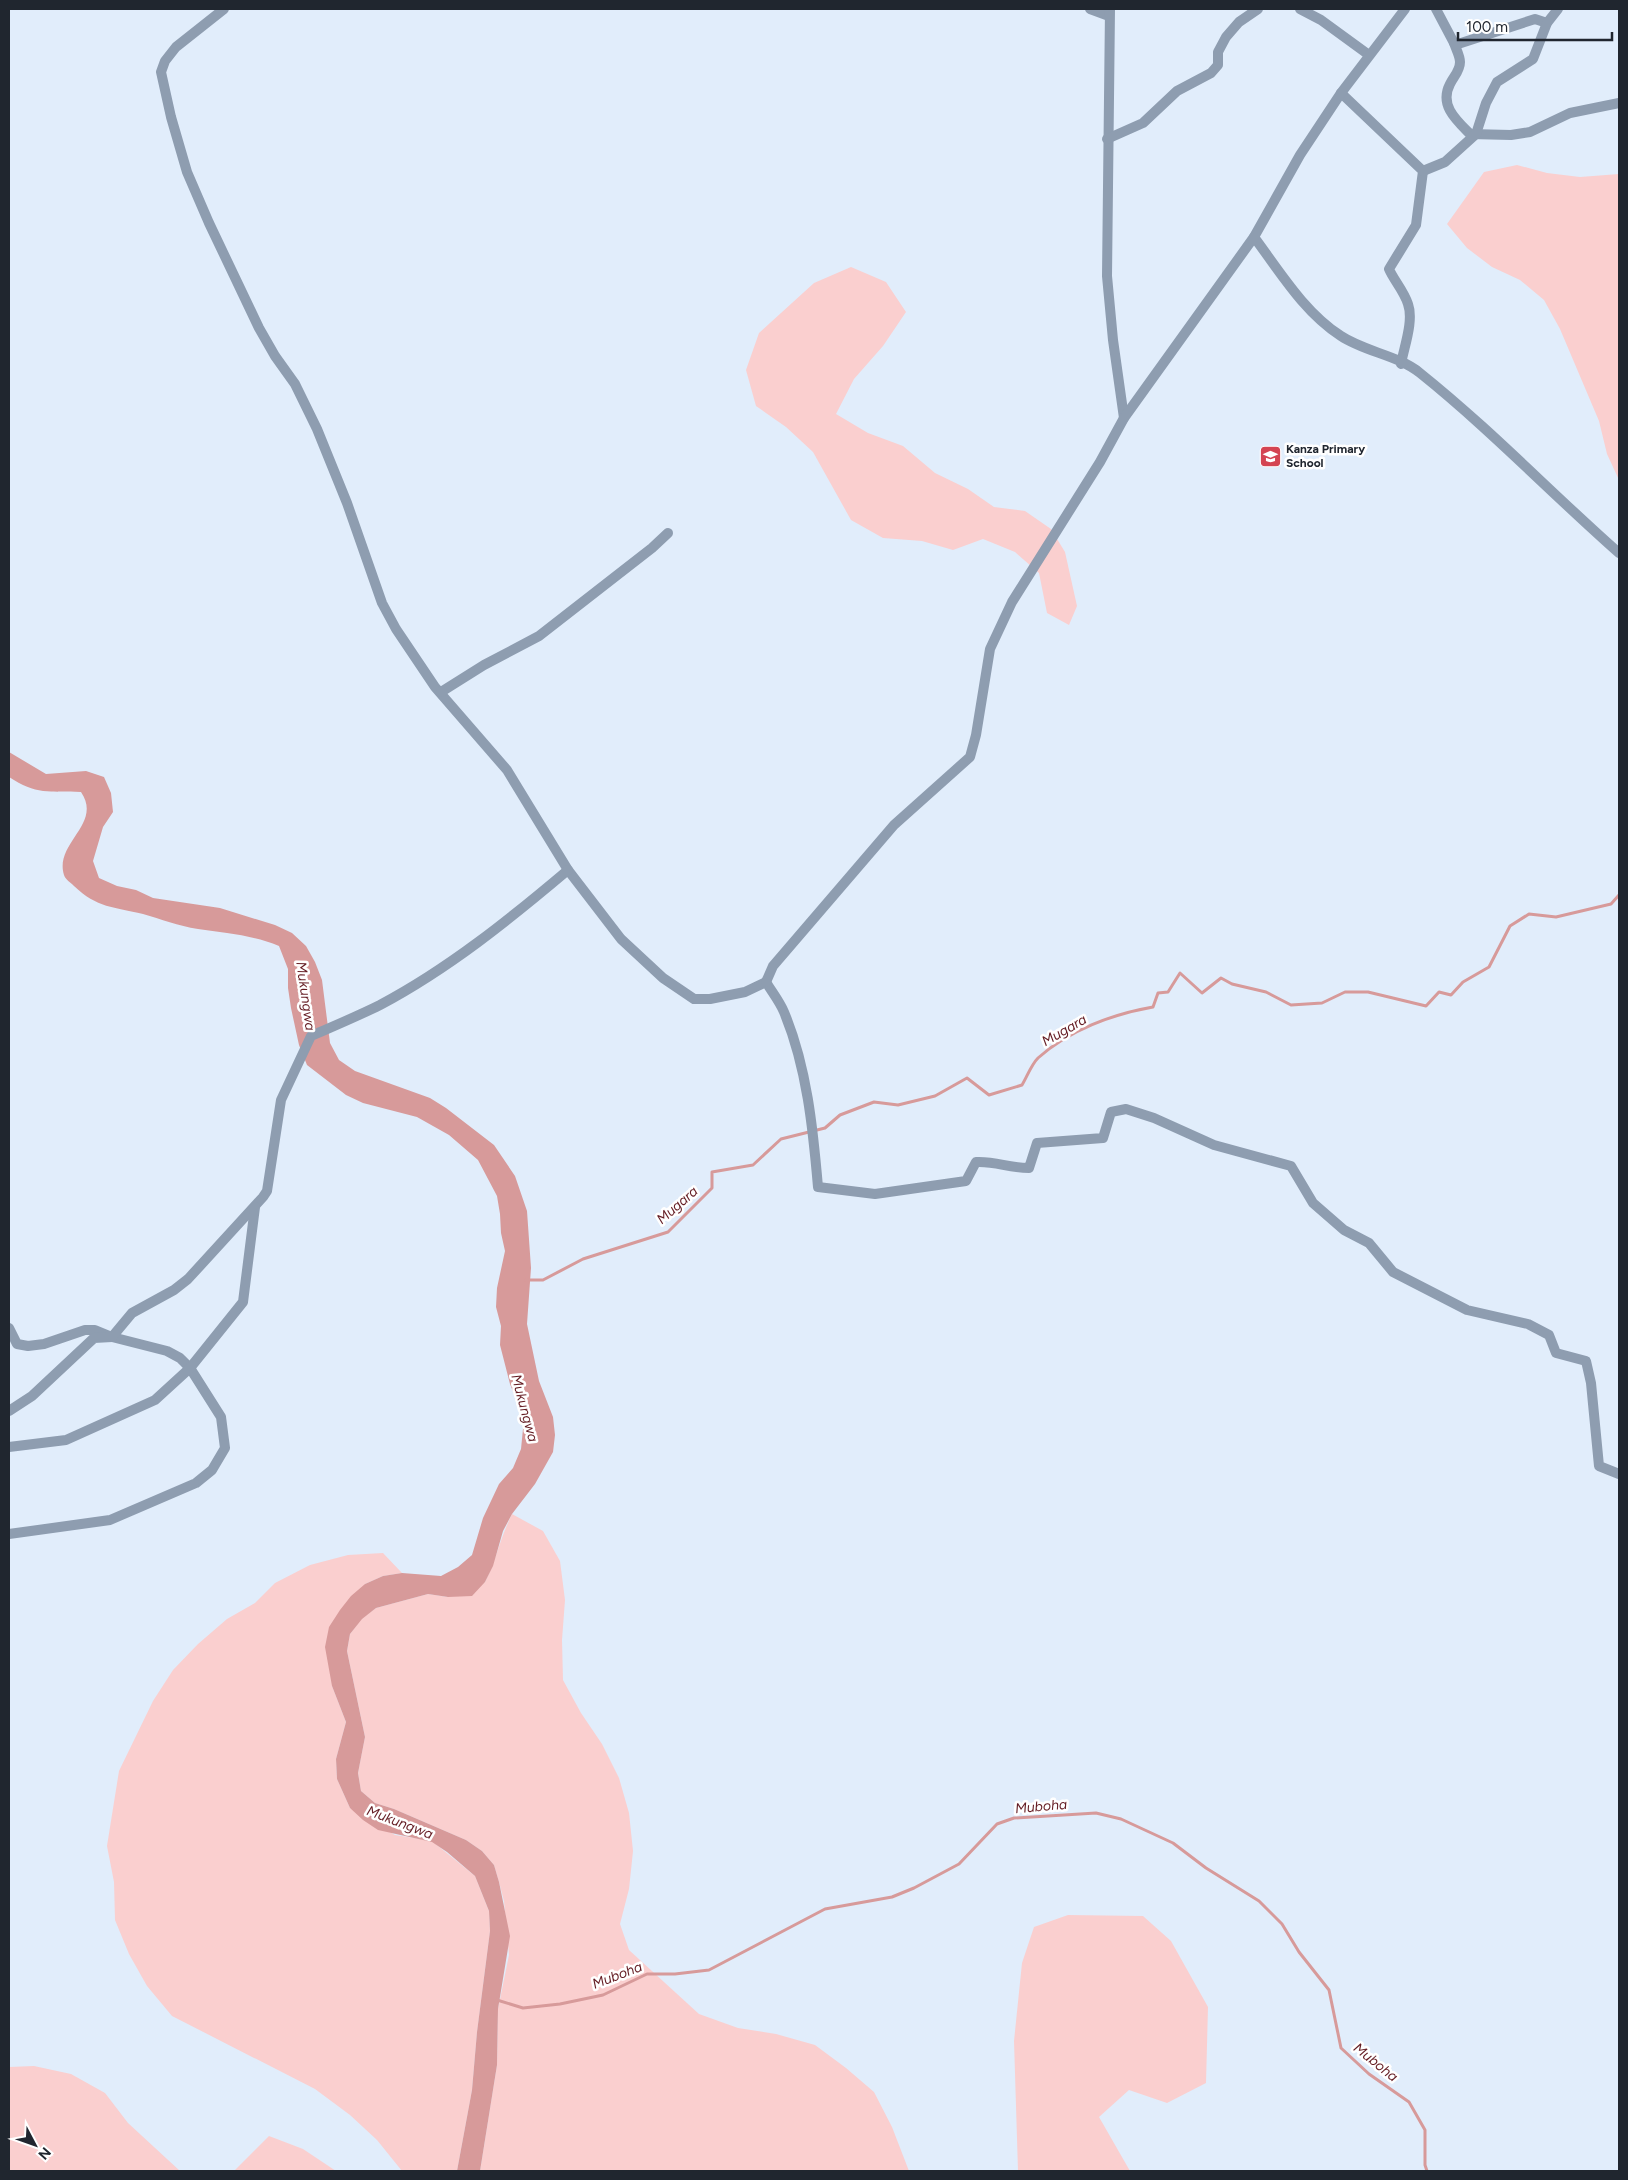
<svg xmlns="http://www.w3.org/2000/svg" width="1628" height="2180" viewBox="0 0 1628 2180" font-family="Figtree,sans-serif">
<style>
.green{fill:#facfcf}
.water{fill:#d79a9a}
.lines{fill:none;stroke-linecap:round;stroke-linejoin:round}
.stream{stroke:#d79a9a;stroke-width:3}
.street{stroke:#8e9db0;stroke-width:10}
.labels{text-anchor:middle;stroke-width:5;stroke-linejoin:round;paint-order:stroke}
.poi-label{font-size:12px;font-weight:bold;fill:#20262f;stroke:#fff;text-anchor:start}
.water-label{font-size:14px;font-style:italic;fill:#641c23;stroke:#fff}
</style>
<rect width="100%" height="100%" fill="#e1edfb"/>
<g class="green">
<polygon points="1517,165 1547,173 1580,177 1619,174 1619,480 1607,454 1599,421 1560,329 1544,300 1520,280 1492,267 1467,248 1447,224 1484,172"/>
<polygon points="851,267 886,282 906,312 883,346 854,379 836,414 868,433 903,446 935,473 968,489 994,507 1025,511 1051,529 1065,552 1077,606 1069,625 1047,613 1039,573 1015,552 983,539 953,550 922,541 883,538 851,520 813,452 786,427 756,406 746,370 759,333 814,283"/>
<path d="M512,1514L543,1531L560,1561L565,1600L562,1640L563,1680L581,1713L602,1744L619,1778L629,1813L633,1851L629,1889L620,1924L629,1950L699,2014L738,2028L776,2034L815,2045L846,2068L874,2092L892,2127L909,2171H480L497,2065L498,2009L509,1955L504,1901L499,1882L494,1865L482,1851L466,1840L394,1809L375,1803L361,1791L358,1773L365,1737L347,1651L350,1634L362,1618L376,1608L428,1594L448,1597L485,1582C496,1560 501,1536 512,1514Z"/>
<polygon points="383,1553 402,1573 383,1576 365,1584 332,1686 346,1722 336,1759 337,1779 350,1808 395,1835 432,1841 475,1876 489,1911 490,1931 477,2032 472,2090 457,2171 402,2171 377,2140 350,2115 315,2089 172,2016 147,1986 129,1954 115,1920 114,1882 107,1846 119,1771 153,1701 173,1670 198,1644 227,1619 255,1603 275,1583 310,1565 348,1555"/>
<polygon points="1068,1915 1143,1916 1171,1941 1208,2007 1206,2083 1167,2103 1129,2090 1099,2117 1130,2171 1018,2171 1014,2041 1022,1963 1034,1927"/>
<polygon points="34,2066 71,2074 105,2093 128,2123 180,2171 12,2171 9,2169 9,2067"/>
<polygon points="269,2136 303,2149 336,2171 234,2171"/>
</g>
<path class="water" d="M9,752L46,774L86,771L104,777L111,793L113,812L103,827L93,861L99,878L117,886L136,890L153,898L220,908L275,925L292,933L306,946L315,962L322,980L330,1043L339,1060L355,1071L430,1098L446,1108L494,1145L515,1176L527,1211L531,1268L527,1324L539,1381L553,1417L555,1435L553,1452L535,1484L512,1514L503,1531L493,1566L485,1582L472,1596L448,1597L428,1594L376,1608L362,1619L350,1634L347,1651L365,1737L358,1773L361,1791L375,1803L394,1809L466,1840L482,1851L494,1865L499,1882L510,1936L498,2009L497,2065L480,2171H457L472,2090L477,2032L490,1931L489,1911L475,1876L447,1852L432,1842L378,1830L363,1820L350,1808L337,1779L336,1759L346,1722L332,1686L325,1647L329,1627L340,1610L351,1596L365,1584L383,1576L402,1573L441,1576L458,1567L472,1555L483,1518L499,1484L513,1468L521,1449L524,1419L510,1384L500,1345L501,1326L496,1307L497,1288L505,1251L501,1233L500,1214L497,1196L478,1160L449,1135L417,1117L363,1103L346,1095L307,1065L299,1045L291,1008L288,988V969L279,946C253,935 225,933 198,929C178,926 161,919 143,914C114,907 97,908 74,886C71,883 65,879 64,875C54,843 103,824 81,792C49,791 36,795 9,777Z"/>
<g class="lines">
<g class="stream">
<path d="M526,1280H543L583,1259L668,1232L712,1188V1172L753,1165L781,1139L825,1128L840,1115L874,1102L898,1105L935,1096L967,1078L989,1095L1022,1085C1027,1077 1031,1065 1038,1058C1069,1030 1113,1014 1153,1007L1158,993L1168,992L1180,973L1202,993L1221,978L1232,984L1266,992L1291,1005L1322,1003L1345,992H1368L1426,1006L1439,992L1451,995L1463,982L1489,967L1510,926L1529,914L1556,917L1611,904L1619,895"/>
<polyline points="497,2000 523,2008 560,2004 603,1995 647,1974 675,1974 709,1970 825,1909 892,1897 914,1888 959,1864 997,1824 1014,1818 1096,1813 1121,1819 1173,1843 1206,1868 1259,1901 1282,1924 1299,1952 1329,1990 1341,2048 1369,2074 1409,2102 1425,2130 1425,2165 1427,2171"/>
</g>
<g class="street">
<path d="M224,9L176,47L165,61L161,72L171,117L187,172L209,223L259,328L275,356L295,384L317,429L347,503L382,603L396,629L435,687L507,770L568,870L621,939L663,978L694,999H710L745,992L766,982C772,992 780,1002 784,1012C807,1067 813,1129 818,1187L875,1194L966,1181L976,1162C997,1161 1007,1168 1029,1168L1037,1143L1103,1138L1111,1112L1126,1109L1154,1118L1214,1145L1291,1166L1313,1203L1344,1230L1369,1243L1393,1272L1467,1310L1528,1324L1549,1335L1556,1353L1586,1361L1591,1383L1599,1466L1619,1474"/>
<polyline points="1090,9 1109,16"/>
<polyline points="1110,9 1107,276 1113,340 1124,418"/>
<polyline points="1300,9 1321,20 1369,55"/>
<polyline points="1436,9 1454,43 1458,44 1535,19 1547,23"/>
<path d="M1454,43C1456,49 1460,56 1460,62C1460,71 1454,76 1450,84C1439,105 1456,120 1470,134L1511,135L1530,132L1570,113L1619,103"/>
<path d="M1341,93L1423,171L1416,225L1389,269C1393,279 1404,291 1408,304C1414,321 1404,347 1401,364"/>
<polyline points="1107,139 1143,123 1177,91 1211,73 1218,65 1218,52 1226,37 1239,22 1258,9"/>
<polyline points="1423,171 1445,162 1476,134 1486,103 1497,82 1533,59 1547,23 1558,9"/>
<path d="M1254,237C1280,272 1304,312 1341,336C1365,352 1398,355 1420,373C1490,429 1552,494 1619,553"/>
<polyline points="441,692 484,665 539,636 652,548 668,533"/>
<polyline points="766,982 773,966 894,825 970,757 976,735 990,649 1012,602 1100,462 1124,418 1254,237 1300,155 1341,93 1405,9"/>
<polyline points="9,1328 17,1344 28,1346 44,1344 85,1330 95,1330 112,1337 167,1351 180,1358 190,1368 221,1417 225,1448 212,1470 196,1483 110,1520 9,1534"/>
<path d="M9,1411L32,1396L94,1338L112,1337L132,1313L174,1290L188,1279L263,1197L267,1191L281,1100L311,1036C334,1026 358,1016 380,1005C448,969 510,919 568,870"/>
<polyline points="9,1447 66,1440 155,1400 190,1368 243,1302 255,1207"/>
</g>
</g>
<defs>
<symbol id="school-square" viewBox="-11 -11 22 22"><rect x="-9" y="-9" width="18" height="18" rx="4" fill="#d44452" stroke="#fff"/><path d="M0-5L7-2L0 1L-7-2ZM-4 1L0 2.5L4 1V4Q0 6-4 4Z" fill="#fff"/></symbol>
</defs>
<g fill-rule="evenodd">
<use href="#school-square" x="1258" y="444" width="25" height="25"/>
</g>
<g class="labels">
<g class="poi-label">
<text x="1286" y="453">Kanza Primary<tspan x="1286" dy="14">School</tspan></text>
</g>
<g class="water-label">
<text transform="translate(306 996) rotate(82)" y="5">Mukungwa</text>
<text transform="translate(1064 1030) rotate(-30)" y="5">Mugara</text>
<text transform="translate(677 1205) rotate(-41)" y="5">Mugara</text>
<text transform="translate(525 1408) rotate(75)" y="5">Mukungwa</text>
<text transform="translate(1041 1806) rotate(-5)" y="5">Muboha</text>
<text transform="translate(400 1822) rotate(21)" y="5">Mukungwa</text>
<text transform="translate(617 1975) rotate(-21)" y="5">Muboha</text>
<text transform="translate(1376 2062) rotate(39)" y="5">Muboha</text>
</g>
</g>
<rect width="1628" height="2180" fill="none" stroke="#20262f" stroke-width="20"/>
<g transform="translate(35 2145) rotate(131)" stroke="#ffffff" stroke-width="4" paint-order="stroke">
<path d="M0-4L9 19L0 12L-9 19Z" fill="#20262f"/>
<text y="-8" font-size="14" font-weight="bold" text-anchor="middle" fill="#20262f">N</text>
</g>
<path d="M1458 32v8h154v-8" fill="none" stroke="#20262f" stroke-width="2.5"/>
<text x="1466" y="32" font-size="15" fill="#20262f" stroke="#ffffff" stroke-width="4" paint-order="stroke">100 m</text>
</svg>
